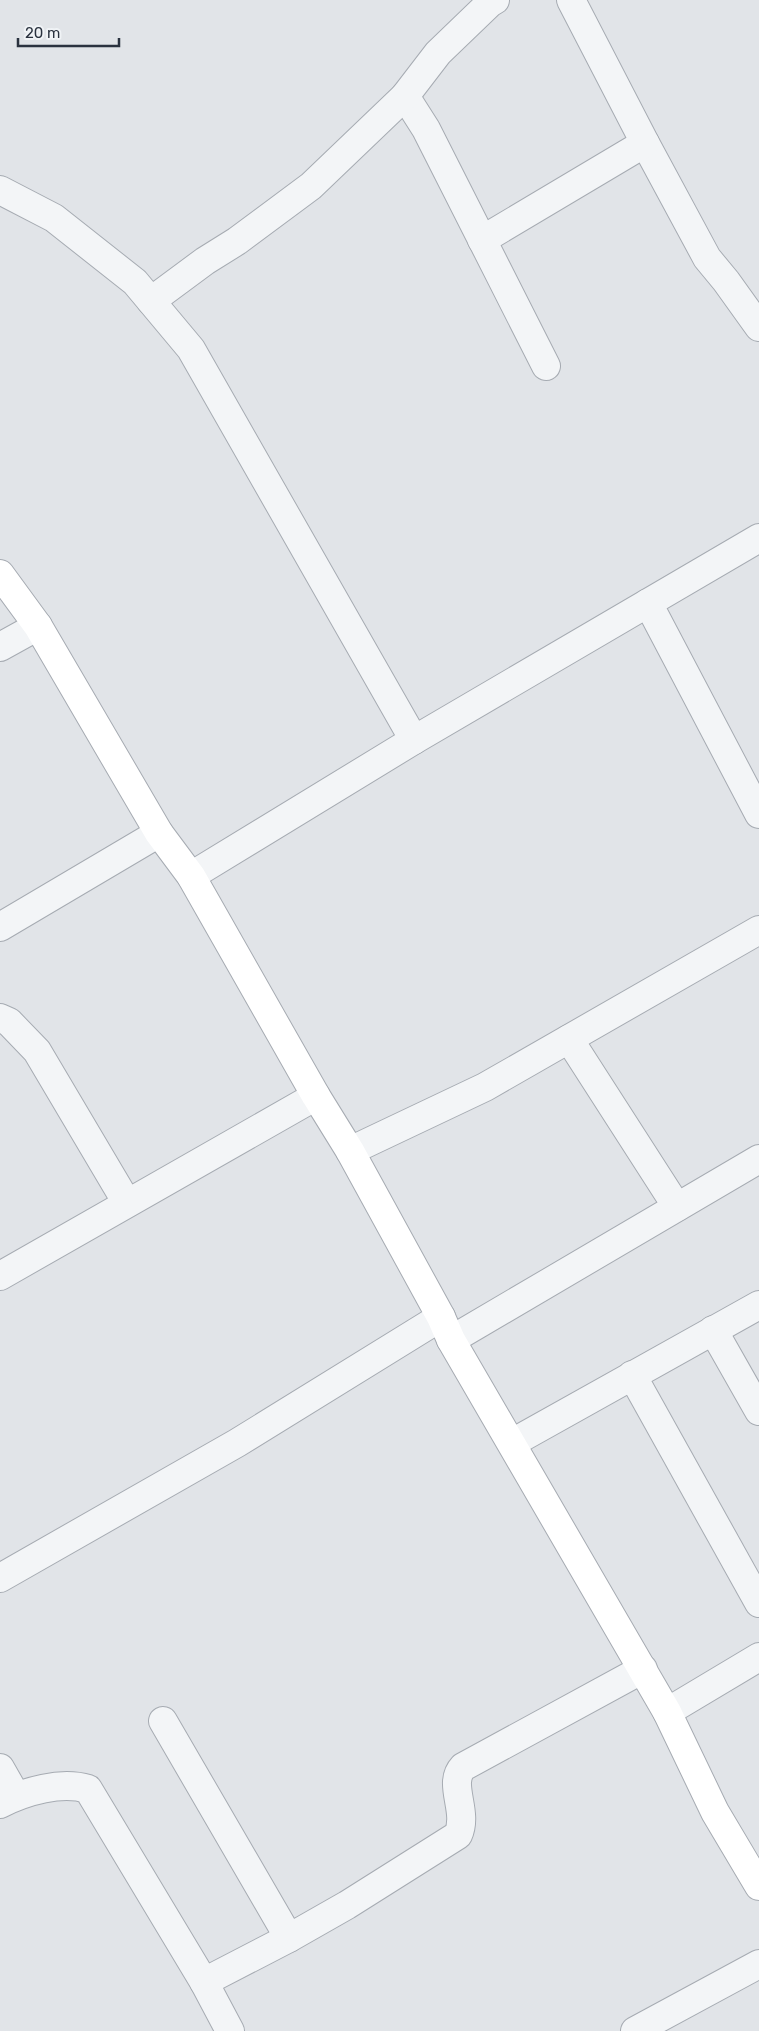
<svg xmlns="http://www.w3.org/2000/svg" width="759" height="2031" viewBox="0 0 759 2031" font-family="Rubik,sans-serif">
<style>
.lines{fill:none;stroke-linecap:round;stroke-linejoin:round}
.minor-casing{stroke:#a6abb2;stroke-width:30}
.secondary-casing{stroke:#a6abb2;stroke-width:30}
.minor{stroke:#f3f5f7;stroke-width:28}
.secondary{stroke:#fff;stroke-width:28}
</style>
<rect width="100%" height="100%" fill="#e1e4e8"/>
<g class="lines">
<defs>
<g id="minor">
<polyline points="571,0 645,143 707,258 726,281 759,327"/>
<polyline points="405,96 426,129 546,366"/>
<polyline points="0,190 54,218 135,282 191,349 414,740"/>
<polyline points="482,240 645,143"/>
<polyline points="151,301 205,261 237,241 311,186 405,96 438,53 490,3 495,0"/>
<polyline points="648,603 759,814"/>
<polyline points="0,647 38,626"/>
<polyline points="191,876 414,740 759,538"/>
<polyline points="0,927 159,833"/>
<polyline points="0,1018 9,1022 37,1051 127,1203"/>
<polyline points="569,1039 677,1207"/>
<polyline points="350,1151 485,1087 759,930"/>
<polyline points="0,1276 316,1096"/>
<polyline points="713,1330 759,1411"/>
<polyline points="451,1340 759,1159"/>
<polyline points="632,1375 759,1603"/>
<polyline points="512,1443 759,1305"/>
<polyline points="0,1578 237,1443 441,1317"/>
<polyline points="667,1712 759,1657"/>
<polyline points="163,1721 289,1938"/>
<polyline points="0,1768 16,1796"/>
<path d="M0,1804C26,1791 61,1781 88,1789L204,1982L230,2031"/>
<path d="M204,1982L289,1938L347,1905L458,1835C469,1811 447,1784 463,1767L643,1669"/>
<polyline points="635,2031 759,1964"/>
</g>
<polyline id="secondary" points="0,574 38,626 159,833 191,876 316,1096 350,1151 441,1317 451,1340 667,1712 715,1812 759,1886"/>
</defs>
<use href="#minor" class="minor-casing"/>
<use href="#secondary" class="secondary-casing"/>
<use href="#minor" class="minor"/>
<use href="#secondary" class="secondary"/>
</g>
<path d="M18 38v8h101v-8" fill="none" stroke="#2a323f" stroke-width="2.5"/>
<text x="25" y="38" font-size="15" fill="#2a323f" stroke="#f0f3f6" stroke-width="4" paint-order="stroke">20 m</text>
</svg>
